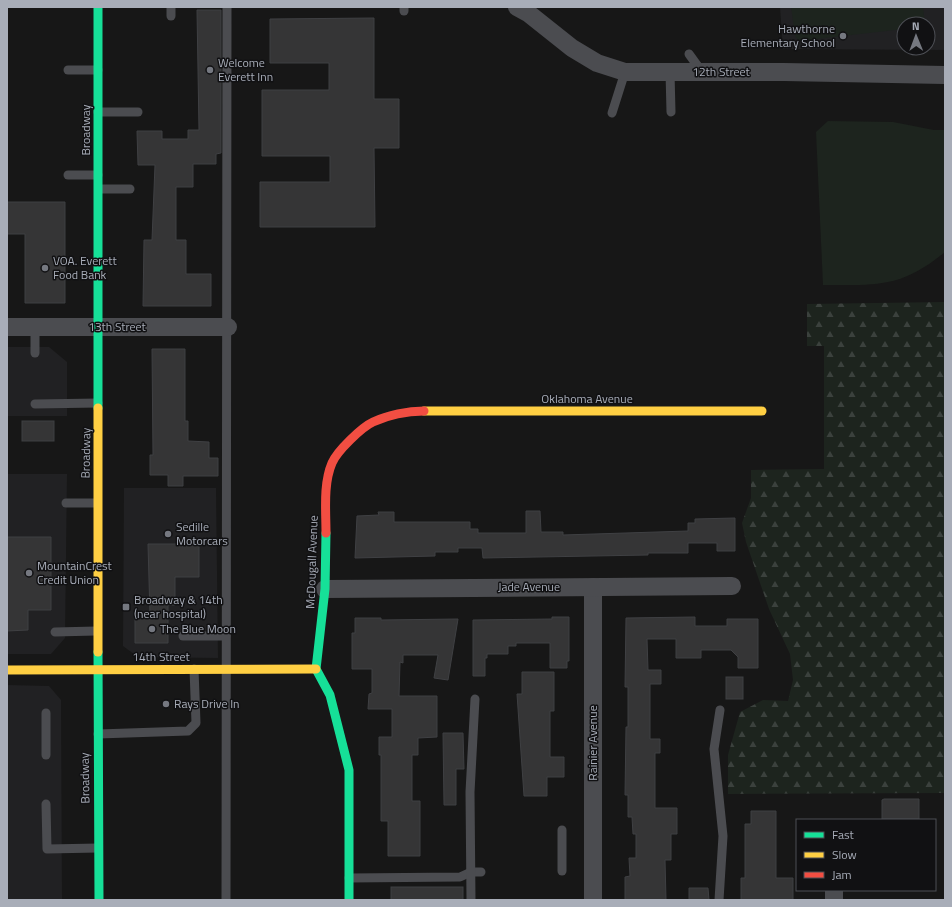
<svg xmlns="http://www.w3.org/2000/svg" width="952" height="907" viewBox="0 0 952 907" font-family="'Titillium Web',sans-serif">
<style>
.built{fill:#212123;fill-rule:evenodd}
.forest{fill:url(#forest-firs)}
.pitch{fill:#1d241e}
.building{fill:#353536;stroke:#3f4043}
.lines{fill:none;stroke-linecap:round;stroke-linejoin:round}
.lane{stroke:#4b4c50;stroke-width:9}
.street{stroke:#4b4c50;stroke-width:18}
.fast{stroke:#16e098;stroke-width:9}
.slow{stroke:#ffcf43;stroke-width:9}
.jam{stroke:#f24e42;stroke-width:9}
.poi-dot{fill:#757880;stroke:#111113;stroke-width:1.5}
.labels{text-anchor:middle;stroke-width:3;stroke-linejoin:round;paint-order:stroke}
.poi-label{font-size:12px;fill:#a8adb8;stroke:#111113;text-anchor:start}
.street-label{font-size:12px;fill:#a8adb8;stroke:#111113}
</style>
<defs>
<pattern id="forest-firs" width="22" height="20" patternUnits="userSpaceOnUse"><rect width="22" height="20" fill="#1d241e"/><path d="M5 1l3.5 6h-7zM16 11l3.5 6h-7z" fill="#3b413d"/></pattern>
</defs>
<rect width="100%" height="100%" fill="#171717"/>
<g class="built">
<path d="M780,7H945V50L783,49ZM904,24H928V48H904Z"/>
<polygon points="7,347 49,347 67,362 67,416 7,416"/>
<polygon points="7,474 67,474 65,638 51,654 7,654"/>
<polygon points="124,488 216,488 218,658 138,657 123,646"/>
<polygon points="7,685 49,686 61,700 62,900 7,900"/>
</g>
<polygon class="forest" points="945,302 945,793 728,794 728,755 740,712 763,700 788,701 793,680 790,654 769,609 746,542 742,523 751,498 751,470 824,469 824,346 807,346 807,304"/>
<g class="pitch">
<polygon points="791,7 923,7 925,24 904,24 904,29 799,41 795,36"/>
<path d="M828,121L893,122L934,130H945V252C901,288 878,285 823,285L816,132Z"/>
</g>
<g class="building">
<polygon points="197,10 221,10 221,153 216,154 216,164 193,164 193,187 176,187 176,240 186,240 186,274 211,274 211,306 143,306 144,240 152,240 155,165 138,165 137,131 162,131 162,139 188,139 188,130 199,130"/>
<polygon points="374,18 374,99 399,99 399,148 374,148 375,227 260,227 260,182 330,182 330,156 262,156 262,90 329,90 329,63 270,63 270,19"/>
<polygon points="7,202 65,202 65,303 25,303 25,234 7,234"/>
<polygon points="152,349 185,349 185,421 188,421 188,441 209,442 209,458 218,458 218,476 183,476 183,486 168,486 168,475 150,475 150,455 153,455"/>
<rect x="22" y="421" width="32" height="20"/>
<polygon points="526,511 540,511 541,532 563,532 563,535 688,531 688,523 695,523 695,519 735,518 735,551 717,551 717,543 688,543 688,553 648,553 648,555 483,558 482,548 458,548 458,552 435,552 435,556 355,558 357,516 379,515 378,512 394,512 394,522 470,522 470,529 478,529 478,533 526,533"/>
<polygon points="7,537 51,537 51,610 28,610 28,630 7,631"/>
<polygon points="148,544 199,544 199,577 175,577 175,605 168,605 168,643 135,643 135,615 150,615"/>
<polygon points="552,617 569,617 569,661 567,661 567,668 550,668 550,643 516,643 516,646 508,646 508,654 487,654 487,658 485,658 485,676 473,676 473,620 552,619"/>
<polygon points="695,617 695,626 727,626 727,619 758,619 758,668 738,668 738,657 731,650 701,650 701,658 676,658 676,639 647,639 648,670 661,670 661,684 650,684 650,739 660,739 660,753 655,753 655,808 677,808 677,834 671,834 671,860 665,860 666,900 625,900 625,877 630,876 629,858 636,858 636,834 633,834 632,817 628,817 628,795 625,795 626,727 628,727 628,687 625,687 626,618"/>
<polygon points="355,618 381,618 381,620 458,619 448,680 434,678 438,655 403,655 403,663 400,662 399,696 437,696 437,737 418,738 418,755 412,755 412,801 420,801 420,856 388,856 388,821 381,821 381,755 379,755 379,737 392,737 392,709 368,709 369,694 372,693 372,669 352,669 352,633 355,633"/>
<polygon points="522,672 554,672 554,711 550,711 550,757 564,757 564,777 547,777 547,796 524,796 517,694 522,694"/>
<rect x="726" y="677" width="17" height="22"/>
<polygon points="443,733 463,733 464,769 456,769 456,805 444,805"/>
<polygon points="884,799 919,799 919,819 882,819 882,800"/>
<polygon points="751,811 776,811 776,878 793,878 793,900 741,900 741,878 745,878 745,824 751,824"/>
<rect x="391" y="887" width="72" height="13"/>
<polygon points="689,888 708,888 709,900 689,900"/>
</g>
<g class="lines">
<g class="lane">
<polyline points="171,7 171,16"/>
<polyline points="404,7 404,11"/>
<polyline points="689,54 702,72"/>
<polyline points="68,70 98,70"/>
<polyline points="670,72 671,112"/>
<polyline points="98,112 138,112"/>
<polyline points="612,113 625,72"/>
<polyline points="68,175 98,175"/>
<polyline points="99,189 130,189"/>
<polyline points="35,327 35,353"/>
<polyline points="35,404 98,403"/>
<polyline points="66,503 97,503"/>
<polyline points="55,632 96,631"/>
<polyline points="183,636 226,636"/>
<polyline points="98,734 188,731 196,723 194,669"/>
<polyline points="46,755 46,713"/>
<polyline points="46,804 47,849 98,848"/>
<polyline points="562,830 562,871"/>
<polyline points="349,878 460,877 471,872 481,872"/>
<polyline points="226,900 227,7"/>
<polyline points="471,900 470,792 475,699"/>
<polyline points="719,900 723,836 714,749 720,710"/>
</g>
<g class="street">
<polyline points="517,7 528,13 572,48 597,63 625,72 784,72 945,75"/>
<polyline points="7,327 228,327"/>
<polyline points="593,587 593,900"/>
<polyline points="325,589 732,586"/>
<polyline points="834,890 834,900"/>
</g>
<g class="fast">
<polyline points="98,408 98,7"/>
<polyline points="326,533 325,589 316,669 330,695 349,770 349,900"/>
<polyline points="98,652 99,900"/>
</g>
<g class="slow">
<polyline points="424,411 762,411"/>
<polyline points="98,652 98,408"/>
<polyline points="7,670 316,669"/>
</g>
<path class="jam" d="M326,533C326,511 323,484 332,463C337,451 362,427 373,422C388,415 408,411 424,411"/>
</g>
<g class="poi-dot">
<circle cx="843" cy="36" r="4"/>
<circle cx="210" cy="70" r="4"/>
<circle cx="45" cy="268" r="4"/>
<circle cx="168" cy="534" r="4"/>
<circle cx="29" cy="573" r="4"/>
<rect x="122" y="603" width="8" height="8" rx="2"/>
<circle cx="152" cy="629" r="4"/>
<circle cx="166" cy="704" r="4"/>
</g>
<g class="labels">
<g class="poi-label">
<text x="835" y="33" text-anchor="end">Hawthorne<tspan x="835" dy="14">Elementary School</tspan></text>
<text x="218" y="67">Welcome<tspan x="218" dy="14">Everett Inn</tspan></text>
<text x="53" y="265">VOA. Everett<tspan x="53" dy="14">Food Bank</tspan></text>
<text x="176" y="531">Sedille<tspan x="176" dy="14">Motorcars</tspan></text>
<text x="37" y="570">MountainCrest<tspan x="37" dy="14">Credit Union</tspan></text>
<text x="134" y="604">Broadway &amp; 14th<tspan x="134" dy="14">(near hospital)</tspan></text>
<text x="160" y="633">The Blue Moon</text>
<text x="174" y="708">Rays Drive In</text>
</g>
<g class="street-label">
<text x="721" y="76">12th Street</text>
<text transform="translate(86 130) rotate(-90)" y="4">Broadway</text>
<text x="117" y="331">13th Street</text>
<text x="587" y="403">Oklahoma Avenue</text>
<text transform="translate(86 453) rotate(-89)" y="4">Broadway</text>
<text transform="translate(312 562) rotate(-88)" y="4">McDougall Avenue</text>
<text x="529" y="591">Jade Avenue</text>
<text x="161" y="661">14th Street</text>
<text transform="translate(593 743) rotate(-90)" y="4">Rainier Avenue</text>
<text transform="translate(85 778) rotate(-91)" y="4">Broadway</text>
</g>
</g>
<rect width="952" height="907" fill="none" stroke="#a8adb8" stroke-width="16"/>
<rect x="796" y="819" width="140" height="72" fill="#111113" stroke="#4d4f55"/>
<rect x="804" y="832" width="20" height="6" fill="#16e098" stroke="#4d4f55"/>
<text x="832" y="839" font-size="12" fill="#a8adb8">Fast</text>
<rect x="804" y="852" width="20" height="6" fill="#ffcf43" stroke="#4d4f55"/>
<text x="832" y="859" font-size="12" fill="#a8adb8">Slow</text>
<rect x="804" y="872" width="20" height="6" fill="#f24e42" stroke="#4d4f55"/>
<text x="832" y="879" font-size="12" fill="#a8adb8">Jam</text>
<g transform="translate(916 36) rotate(359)"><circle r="19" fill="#111113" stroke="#4d4f55"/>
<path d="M0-3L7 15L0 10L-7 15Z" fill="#757880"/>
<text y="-6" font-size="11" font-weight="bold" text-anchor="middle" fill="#a8adb8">N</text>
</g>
</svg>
